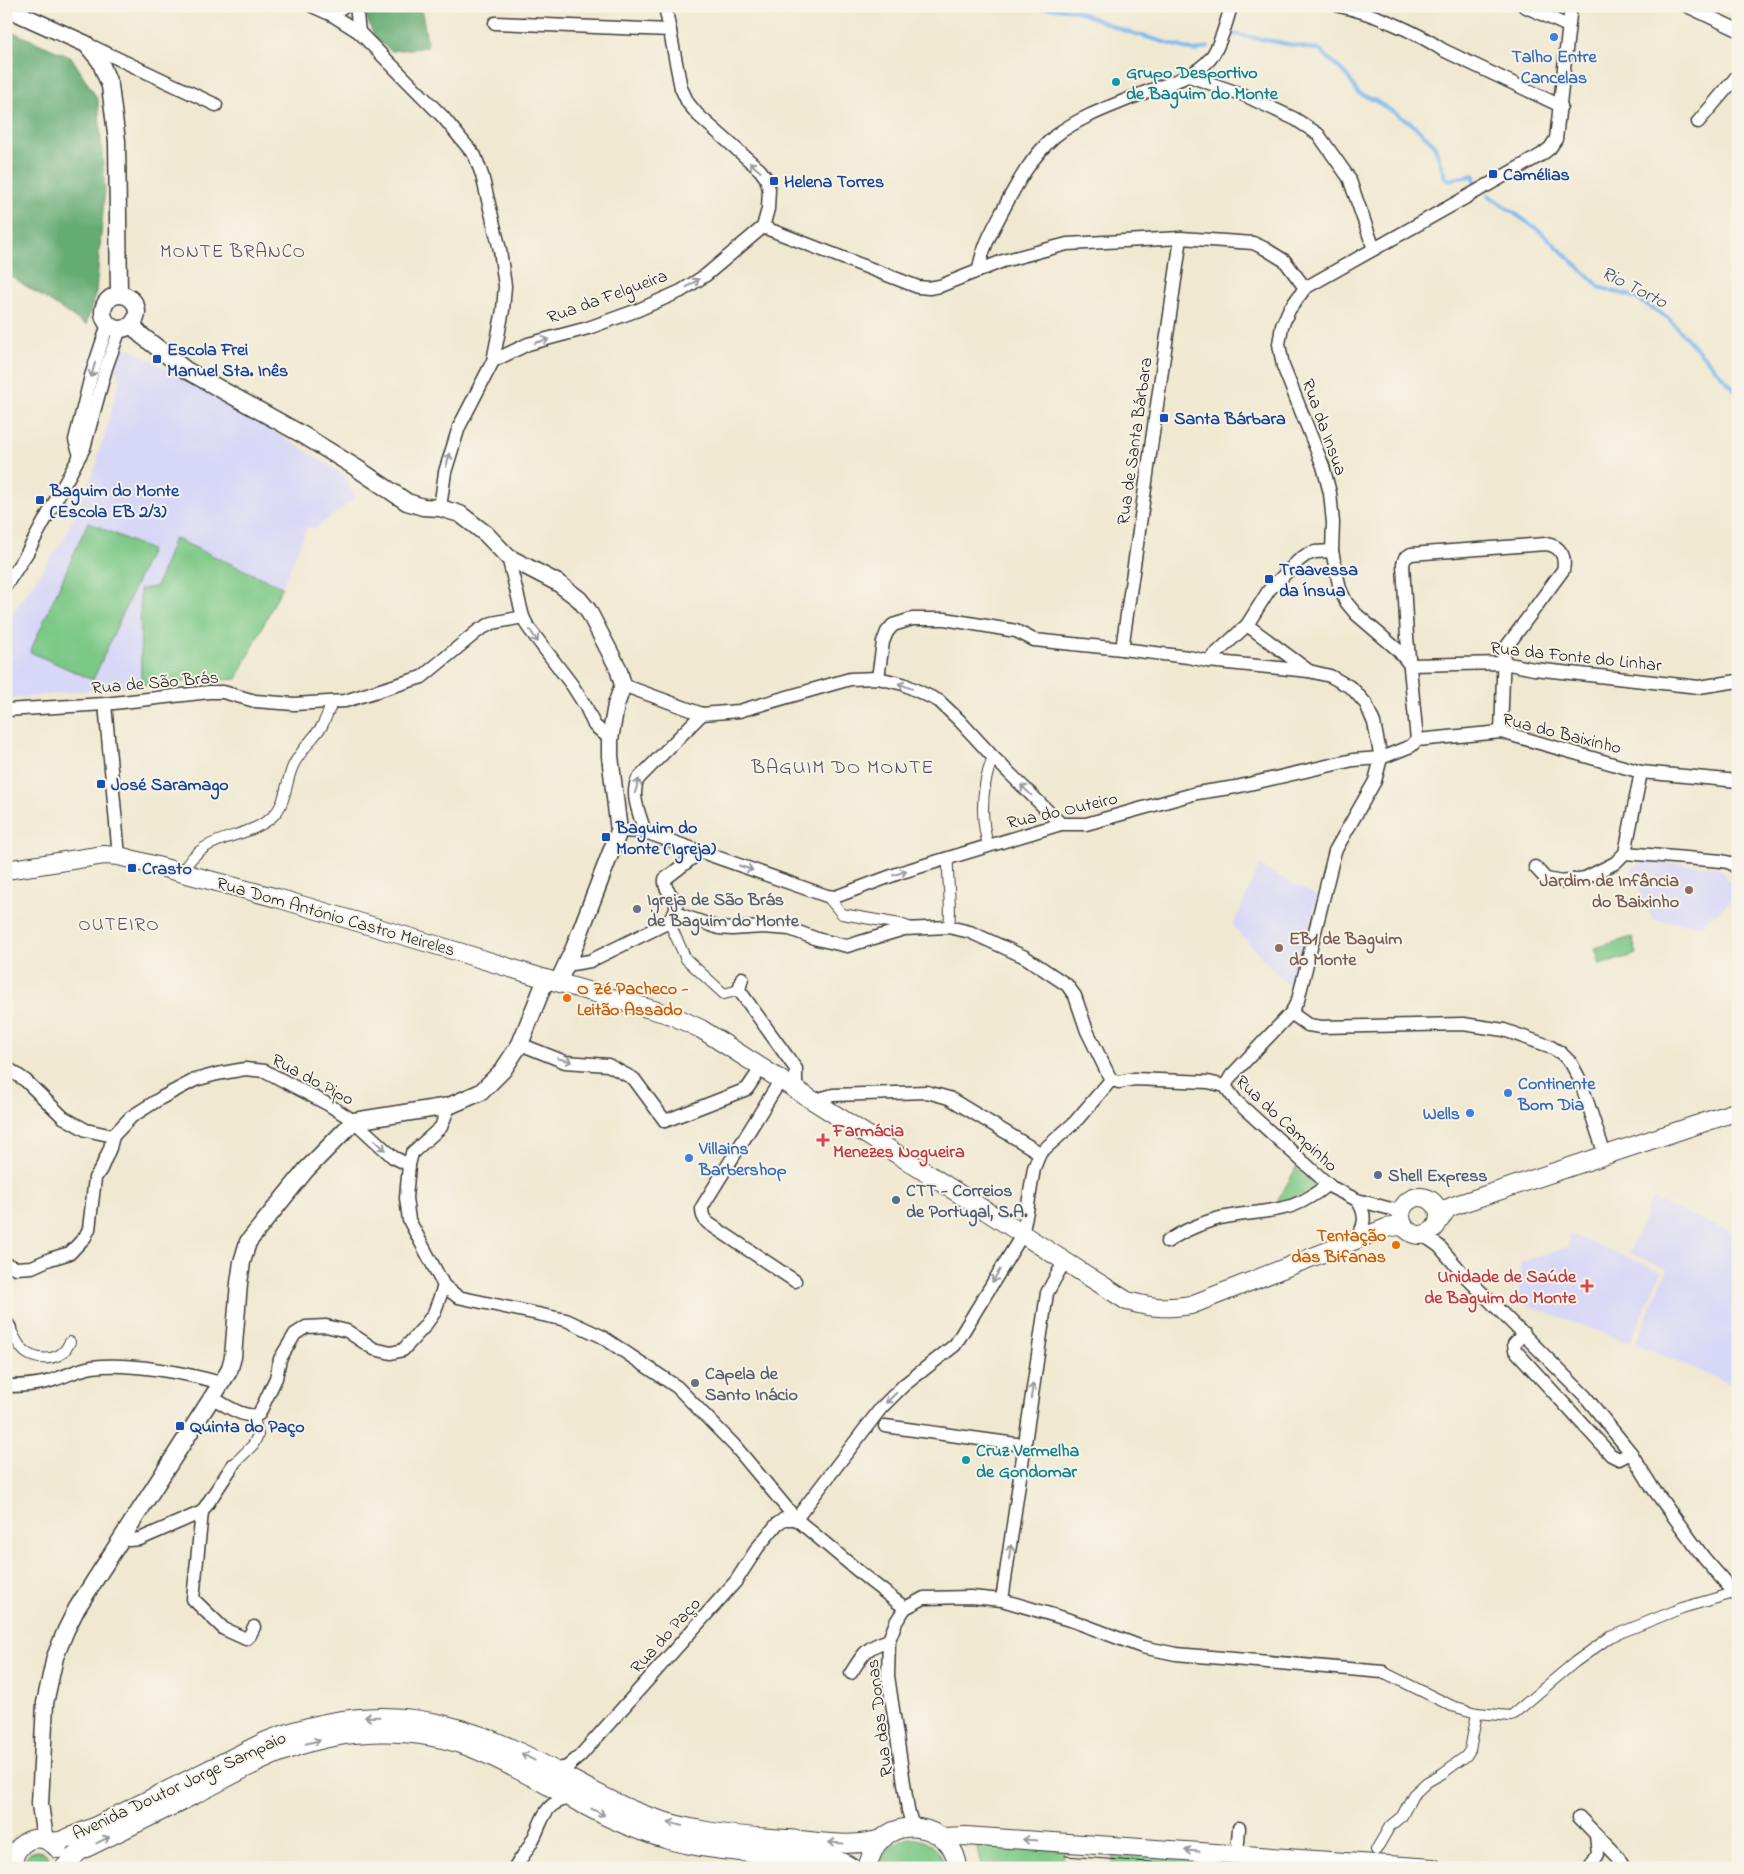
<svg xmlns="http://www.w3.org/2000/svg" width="1744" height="1874" viewBox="0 0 1744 1874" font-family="'Indie Flower',sans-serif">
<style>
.built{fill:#d7d7f8}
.green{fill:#7cc886;stroke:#4c7251}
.forest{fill:#65ac73;stroke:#406448}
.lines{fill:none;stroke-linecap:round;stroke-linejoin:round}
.stream{stroke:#7fb9f0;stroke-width:4}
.pedestrian-casing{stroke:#3c3b37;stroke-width:12}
.minor-casing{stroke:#3c3b37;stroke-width:15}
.tertiary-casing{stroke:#3c3b37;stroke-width:19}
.secondary-casing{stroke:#3c3b37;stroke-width:20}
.pedestrian{stroke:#fff;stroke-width:10}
.minor{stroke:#fff;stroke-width:12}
.tertiary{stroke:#fff;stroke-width:16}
.secondary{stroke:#fff;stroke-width:18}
.tram{stroke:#1c1c1c;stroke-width:1}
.oneway{stroke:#999}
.shop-dot{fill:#3f7fe0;stroke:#f7f3e8;stroke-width:2}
.culture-dot{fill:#0f9aa8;stroke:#f7f3e8;stroke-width:2}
.transit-dot{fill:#1a4fb4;stroke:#f7f3e8;stroke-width:2}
.education-dot{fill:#8d6e63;stroke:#f7f3e8;stroke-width:2}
.worship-dot{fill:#6b7280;stroke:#f7f3e8;stroke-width:2}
.food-dot{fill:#e8710a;stroke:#f7f3e8;stroke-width:2}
.health-dot{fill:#e0444e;stroke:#f7f3e8;stroke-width:2}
.service-dot{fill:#5c6f8a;stroke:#f7f3e8;stroke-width:2}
.labels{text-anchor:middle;stroke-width:4;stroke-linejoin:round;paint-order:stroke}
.shop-label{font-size:18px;font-weight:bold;fill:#366cbe;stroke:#f7f3e8;text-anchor:start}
.culture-label{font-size:18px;font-weight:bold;fill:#0d838f;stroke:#f7f3e8;text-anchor:start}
.transit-label{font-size:18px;font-weight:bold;fill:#164399;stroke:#f7f3e8;text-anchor:start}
.street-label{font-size:18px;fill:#1c1c1c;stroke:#f7f3e8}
.education-label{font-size:18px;font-weight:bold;fill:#785e54;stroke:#f7f3e8;text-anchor:end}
.worship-label{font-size:18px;font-weight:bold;fill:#5b616d;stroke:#f7f3e8;text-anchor:start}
.food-label{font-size:18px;font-weight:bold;fill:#c56008;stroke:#f7f3e8;text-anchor:start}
.health-label{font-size:18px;font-weight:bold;fill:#be3a42;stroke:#f7f3e8;text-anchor:start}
.service-label{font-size:18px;font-weight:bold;fill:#4e5e75;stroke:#f7f3e8;text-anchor:start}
.neighbourhood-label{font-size:19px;letter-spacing:1px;fill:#585162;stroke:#f7f3e8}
.water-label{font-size:19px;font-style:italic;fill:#3f5366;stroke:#f7f3e8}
.quarter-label{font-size:20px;letter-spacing:1px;fill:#585162;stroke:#f7f3e8}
</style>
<rect width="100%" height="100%" fill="#f7f3e8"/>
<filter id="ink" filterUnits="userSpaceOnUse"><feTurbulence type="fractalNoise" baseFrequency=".02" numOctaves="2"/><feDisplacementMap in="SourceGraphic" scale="10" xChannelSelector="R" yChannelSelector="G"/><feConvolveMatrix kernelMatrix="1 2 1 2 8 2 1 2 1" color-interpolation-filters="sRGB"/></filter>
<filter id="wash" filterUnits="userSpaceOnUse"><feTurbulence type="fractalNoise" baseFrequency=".0096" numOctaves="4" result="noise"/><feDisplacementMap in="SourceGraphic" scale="20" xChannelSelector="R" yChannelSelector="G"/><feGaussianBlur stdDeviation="1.12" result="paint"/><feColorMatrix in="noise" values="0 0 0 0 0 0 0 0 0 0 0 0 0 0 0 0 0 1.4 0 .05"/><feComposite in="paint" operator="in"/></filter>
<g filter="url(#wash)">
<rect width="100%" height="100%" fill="#f0e8d0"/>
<g class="built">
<polygon points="127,347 249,416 346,476 354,499 315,529 307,527 282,587 174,538 156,587 140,589 141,685 6,699 6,623 65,537 99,459 96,457 103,441 120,379 114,369 120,352"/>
<polygon points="1642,860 1717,867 1724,872 1727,882 1731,881 1735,882 1738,886 1738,895 1701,925 1653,920 1631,869"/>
<polygon points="1259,866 1317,896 1299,969 1291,989 1233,926"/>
<polygon points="1652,1199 1738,1235 1738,1387 1635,1344 1667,1269 1629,1253"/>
<polygon points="1570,1234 1661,1271 1630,1343 1518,1302 1521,1262 1568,1247"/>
</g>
<g class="green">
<polygon points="88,522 151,550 93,680 30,652"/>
<polygon points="174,538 282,587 237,679 141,685 140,589 156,587"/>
<polygon points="1632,937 1637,954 1600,965 1595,948"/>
<polygon points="1296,1168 1317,1189 1276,1204"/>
<path d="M908,1838C927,1839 942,1848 945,1868H878C883,1851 891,1843 908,1838Z"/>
<polygon points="976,1844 1333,1868 1112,1868 1113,1855 1064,1852 1062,1866 1086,1868 1034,1868 1005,1865 981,1866"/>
<path d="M34,1851C45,1850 52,1857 51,1868H25C23,1860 27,1854 34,1851Z"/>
</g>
<g class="forest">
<polygon points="362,6 421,6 428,47 391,51 375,38"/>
<polygon points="6,29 72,58 98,100 105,189 96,292 86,325 6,273"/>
</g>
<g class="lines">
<g class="stream">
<polyline points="1031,6 1074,10 1122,30 1195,51 1208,47"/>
<polyline points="1234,34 1319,50 1346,74 1358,93 1374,100 1411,123 1434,144 1445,177 1449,180 1474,175 1475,184"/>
<polyline points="1488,195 1540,231 1601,288 1632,296 1667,317 1738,393"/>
</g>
</g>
</g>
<g filter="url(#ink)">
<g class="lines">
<defs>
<g id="pedestrian">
<path d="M988,845C980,815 981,787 993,757"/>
<path d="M948,858C947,881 952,904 949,927"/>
<path d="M183,872C202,831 247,842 274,815C286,803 286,781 293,766C300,751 313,739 322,726C326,718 329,709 333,702"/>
<polyline points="827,896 842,914 900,924 911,928"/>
<polyline points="667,923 670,924 686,959 724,994 739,990"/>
<path d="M10,1328C14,1336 18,1346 25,1352C35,1360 54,1361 63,1352C66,1350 68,1345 70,1342"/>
<polyline points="233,1465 253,1445 258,1435 254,1417"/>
<polyline points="1383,1672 1452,1706 1477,1713 1511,1716 1575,1662 1610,1637 1682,1608 1734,1593"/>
<polyline points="1376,1850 1390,1826 1402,1816 1413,1795 1427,1782 1443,1773 1466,1756 1470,1750 1477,1713"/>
</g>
<g id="minor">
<polyline points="312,6 332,15 359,32 443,117 475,156 482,175 500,250 505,286 503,310 493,361"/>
<polyline points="356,6 359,32"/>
<path d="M1339,6C1372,13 1415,31 1443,50L1561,106"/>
<polyline points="1524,6 1568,26"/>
<polyline points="1687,6 1738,30"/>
<polyline points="332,15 344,6"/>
<polyline points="495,23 670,30"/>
<polyline points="89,45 216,105"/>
<polyline points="1189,76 1244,95 1295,119 1318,134 1349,178 1374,249"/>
<polyline points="1698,122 1738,75"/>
<polyline points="763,227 918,287 929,288 940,286 1003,261 1067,244 1181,238 1239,242 1253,243 1264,248 1285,261 1305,288"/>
<path d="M979,269C982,248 993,229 1003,210C1017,183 1032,156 1055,136C1078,118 1109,107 1136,96C1161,85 1192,80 1210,59C1220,47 1227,21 1231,6"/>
<polyline points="80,455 75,440 91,376 108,324"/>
<polyline points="440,508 445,472 459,427 493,361 528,344 588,328 638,310 681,291 706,275 763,227 768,209 769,189 766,178 760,170 698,115 688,103 681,88 665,6"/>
<polyline points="508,557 523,617 528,627 572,685 586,707 594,725 610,739"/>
<polyline points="6,585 27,553 84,448 106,368 120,329"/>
<polyline points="1247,625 1309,671"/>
<polyline points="1122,649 1181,238"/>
<polyline points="1208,661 1247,625 1269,590 1298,561 1306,555 1315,552 1332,551"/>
<polyline points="1410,665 1398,650 1356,614 1346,602 1340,589 1332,551 1333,523 1330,493 1323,466 1283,366 1279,344 1282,326 1289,310 1305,288 1541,155 1550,148 1556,139 1571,6"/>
<polyline points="1410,665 1504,663 1534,669 1699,687 1738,681"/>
<polyline points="878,678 883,642 887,632 893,625 912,619 945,619 1016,631 1034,640 1122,649 1188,657 1208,661 1309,671 1330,676 1352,688 1366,704 1374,723 1381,758 1375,781 1335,851 1298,1000 1291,1013 1231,1076 1225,1086"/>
<polyline points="623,685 702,714 739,711 850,679 878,678 903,684 939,701 959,720 993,757 1061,824"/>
<polyline points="105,704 119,856"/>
<polyline points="6,710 105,704 209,692 223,692 255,701 294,704 345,701 422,677 479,630 492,623 523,617"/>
<path d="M1417,740L1407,637L1403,564L1405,558L1411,554L1546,544C1561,546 1566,557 1563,570L1504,650L1501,732"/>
<polyline points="619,831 645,832 827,896 835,897 902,872 1061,824 1086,824 1197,793 1236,787 1353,760 1381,758 1411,746 1417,740 1501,732 1641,772 1738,781"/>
<path d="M645,832C640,815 630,795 638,779L702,714"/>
<polyline points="1625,853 1722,861 1731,863 1738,869"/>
<polyline points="1535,867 1546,879 1562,882 1585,878 1615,863 1625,853 1641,772"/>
<polyline points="675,913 719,928 732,929 763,927 790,929 817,939 847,946 904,929 949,927 970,932 1025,957 1067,985 1075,996 1087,1031 1111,1080 1119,1082 1134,1079 1208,1082 1225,1086 1236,1101 1331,1187 1357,1200 1395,1210 1402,1209"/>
<path d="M566,965L590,961L667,923C690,896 663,899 665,879L700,852"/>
<polyline points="742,978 739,990 796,1069 796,1090"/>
<polyline points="1291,1013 1308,1025 1321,1027 1463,1024 1504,1030 1549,1046 1561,1053 1571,1063 1580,1080 1605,1155"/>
<polyline points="520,1044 565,1062 608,1065 634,1079 665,1121 747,1089 761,1068"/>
<polyline points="6,1067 26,1081 63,1117 86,1130 113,1136"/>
<path d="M780,1081L702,1207C702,1215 703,1218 708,1223L795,1281"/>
<polyline points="812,1101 833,1095 927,1092 949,1098 1040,1153"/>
<polyline points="449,1106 441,1127 412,1153 409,1165 406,1198 409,1220 444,1286 458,1297 566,1320 601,1336 677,1387 734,1445 796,1519 869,1580 905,1608 924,1598 971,1597 1002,1600 1073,1621 1142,1647 1176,1654 1383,1672"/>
<polyline points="113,1136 131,1117 161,1098 195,1080 217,1074 245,1069 265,1071 329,1105 354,1121 393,1157 409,1165"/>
<polyline points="1420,1236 1429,1239 1439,1246 1464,1275 1585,1396 1631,1453 1652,1487 1704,1558 1738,1597"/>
<path d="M1355,1240C1366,1226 1367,1214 1357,1200"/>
<path d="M1167,1242C1180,1232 1210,1219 1226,1217C1249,1212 1272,1213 1294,1205C1307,1200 1317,1193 1327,1185"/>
<polyline points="6,1264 16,1268 32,1267 50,1259 70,1253 85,1237 89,1229 95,1178 101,1169 110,1148 113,1136"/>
<polyline points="6,1322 10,1328"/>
<polyline points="1524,1333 1514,1344 1515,1350 1611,1455 1619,1459 1631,1453"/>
<path d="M6,1386C22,1386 41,1385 56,1379C68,1375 79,1369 92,1367C128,1362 186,1373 221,1383"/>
<path d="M212,1397C224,1405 246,1420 259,1414L276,1378L280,1359L295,1334L306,1327L326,1326L347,1331L374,1349L391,1353L403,1350L424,1327L434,1313L444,1286"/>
<polyline points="885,1426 1024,1445"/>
<polyline points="202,1512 193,1599 224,1629 246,1639 250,1635 254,1627"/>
<polyline points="123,1538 129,1540 140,1539 202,1512 233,1465"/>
<polyline points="1002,1600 1047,1293 1064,1262"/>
<polyline points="905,1608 896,1622 889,1640 888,1676 908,1810 913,1827"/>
<path d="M851,1673C864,1653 865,1648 889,1640"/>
<polyline points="553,1770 567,1767 580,1756 736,1581 758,1547 777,1524 784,1519 796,1519 881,1408 904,1385 955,1345 1022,1235 1027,1211 1034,1168 1040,1153 1075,1122 1111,1080"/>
<polyline points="1579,1817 1617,1856 1624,1868"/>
<polyline points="1237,1854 1239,1828"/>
<path d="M515,1868C520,1859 527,1851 532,1841C544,1820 542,1803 570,1798"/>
<polyline points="1590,1868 1598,1854 1596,1835"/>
</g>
<g id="tertiary">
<polyline points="6,8 86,44 100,61 110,86 117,141 119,294"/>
<circle cx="120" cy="312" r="17"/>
<polyline points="132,325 141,335 186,370 303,435 355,467 407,502 423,507 440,508 460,514 486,534 508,557 558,583 579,599 588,610 618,668 623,685 616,705 610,739 610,756 619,831 574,948 558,982"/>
<polyline points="49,1842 44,1832 40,1804 45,1703 55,1657 66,1630 77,1608 229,1371 233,1357 239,1283 242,1262 248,1242 306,1170 354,1121 449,1106 481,1092 503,1070 520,1044 546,979"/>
</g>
<g id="secondary">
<path d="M6,870L104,855L119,856L277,898L449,949L546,979L671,1015L701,1029L1127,1301C1153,1308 1164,1309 1191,1305L1386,1228L1398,1226L1404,1227"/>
<circle cx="1420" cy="1216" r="19"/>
<polyline points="1439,1221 1447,1209 1453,1206 1738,1111"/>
<polyline points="943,1837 966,1836 1433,1868"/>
<path d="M49,1842L60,1841L94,1827L266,1741C352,1707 427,1709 511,1748C552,1767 590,1792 632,1810C682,1831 733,1836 787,1839C818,1841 854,1849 884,1838"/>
<path d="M13,1868C12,1841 40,1828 58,1849"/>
<path d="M64,1868L78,1852C117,1833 155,1814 194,1795C224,1780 255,1761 287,1750C345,1728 416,1726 474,1749C541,1776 599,1822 669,1840C699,1848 729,1851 759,1854C787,1856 830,1851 852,1868"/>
<path d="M867,1868C870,1859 872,1850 878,1843C903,1813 955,1829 958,1868"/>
</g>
</defs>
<use href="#pedestrian" class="pedestrian-casing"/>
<use href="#minor" class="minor-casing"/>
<use href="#tertiary" class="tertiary-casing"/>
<use href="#secondary" class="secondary-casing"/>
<use href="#pedestrian" class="pedestrian"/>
<use href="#minor" class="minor"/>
<use href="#tertiary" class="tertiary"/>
<use href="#secondary" class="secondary"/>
<polyline class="tram" points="1065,1856 1233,1868"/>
</g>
<defs><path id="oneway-shaft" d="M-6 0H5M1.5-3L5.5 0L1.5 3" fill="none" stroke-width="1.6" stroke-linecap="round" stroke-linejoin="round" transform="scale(1.25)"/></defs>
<g class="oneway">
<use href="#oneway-shaft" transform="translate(755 167) rotate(-139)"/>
<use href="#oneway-shaft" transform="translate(693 283) rotate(-33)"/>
<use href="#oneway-shaft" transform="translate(542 341) rotate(-16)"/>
<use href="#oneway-shaft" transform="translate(93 370) rotate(106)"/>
<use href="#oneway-shaft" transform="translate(448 460) rotate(-75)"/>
<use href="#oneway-shaft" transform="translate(534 636) rotate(56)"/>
<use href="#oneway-shaft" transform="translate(905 686) rotate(-158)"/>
<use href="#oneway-shaft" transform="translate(637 786) rotate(-73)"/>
<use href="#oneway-shaft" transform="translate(1026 790) rotate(-136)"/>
<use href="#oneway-shaft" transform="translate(746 868) rotate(19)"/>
<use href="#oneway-shaft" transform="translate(900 873) rotate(-19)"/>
<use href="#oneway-shaft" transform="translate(565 1060) rotate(13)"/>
<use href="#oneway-shaft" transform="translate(380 1145) rotate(43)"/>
<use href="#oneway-shaft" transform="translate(996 1276) rotate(121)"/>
<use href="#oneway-shaft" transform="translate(1032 1391) rotate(-82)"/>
<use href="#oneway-shaft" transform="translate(891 1398) rotate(135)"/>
<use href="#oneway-shaft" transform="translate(1010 1552) rotate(-82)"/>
<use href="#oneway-shaft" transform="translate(372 1717) rotate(179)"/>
<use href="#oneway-shaft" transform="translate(313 1742) rotate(-13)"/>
<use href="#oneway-shaft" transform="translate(528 1757) rotate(-152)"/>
<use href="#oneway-shaft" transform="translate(598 1812) rotate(27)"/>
<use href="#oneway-shaft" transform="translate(675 1824) rotate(-165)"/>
<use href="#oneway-shaft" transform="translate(103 1840) rotate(-26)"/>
<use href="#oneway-shaft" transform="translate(1030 1840) rotate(-176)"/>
<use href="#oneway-shaft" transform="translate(836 1843) rotate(-176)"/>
<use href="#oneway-shaft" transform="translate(1192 1851) rotate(-176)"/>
</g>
</g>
<g class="shop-dot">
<circle cx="1554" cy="37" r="5"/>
<circle cx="1508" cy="1093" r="5"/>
<circle cx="1470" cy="1113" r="5"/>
<circle cx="689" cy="1158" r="5"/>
</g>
<g class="culture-dot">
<circle cx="1116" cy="82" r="5"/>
<circle cx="966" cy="1460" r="5"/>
</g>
<g class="transit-dot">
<rect x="1488" y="169" width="10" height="10" rx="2.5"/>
<rect x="769" y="176" width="10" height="10" rx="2.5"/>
<rect x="152" y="354" width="10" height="10" rx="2.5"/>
<rect x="1159" y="413" width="10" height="10" rx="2.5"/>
<rect x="35" y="495" width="10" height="10" rx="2.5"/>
<rect x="1264" y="574" width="10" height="10" rx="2.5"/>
<rect x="96" y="779" width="10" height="10" rx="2.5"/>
<rect x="601" y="832" width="10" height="10" rx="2.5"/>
<rect x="127" y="863" width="10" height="10" rx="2.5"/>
<rect x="175" y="1421" width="10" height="10" rx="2.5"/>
</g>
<g class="education-dot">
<circle cx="1689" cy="890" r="5"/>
<circle cx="1279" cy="948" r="5"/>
</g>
<g class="worship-dot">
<circle cx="637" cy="909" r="5"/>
<circle cx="695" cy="1383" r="5"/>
</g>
<g class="food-dot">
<circle cx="567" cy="998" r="5"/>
<circle cx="1396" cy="1245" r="5"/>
</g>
<g class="health-dot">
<path d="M820.5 1132.5h5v5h5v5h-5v5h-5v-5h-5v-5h5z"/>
<path d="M1584.5 1278.5h5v5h5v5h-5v5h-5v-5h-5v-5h5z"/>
</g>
<g class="service-dot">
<circle cx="1378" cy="1175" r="5"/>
<circle cx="896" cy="1200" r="5"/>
</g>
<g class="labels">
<g class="shop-label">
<text x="1554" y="62" text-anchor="middle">Talho Entre<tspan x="1554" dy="21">Cancelas</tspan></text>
<text x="1518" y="1089">Continente<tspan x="1518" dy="21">Bom Dia</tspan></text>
<text x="1460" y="1119" text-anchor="end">Wells</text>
<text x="699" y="1154">Villains<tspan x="699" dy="21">Barbershop</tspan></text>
</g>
<g class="culture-label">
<text x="1126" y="78">Grupo Desportivo<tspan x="1126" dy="21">de Baguim do Monte</tspan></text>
<text x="976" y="1456">Cruz Vermelha<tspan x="976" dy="21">de Gondomar</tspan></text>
</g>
<g class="transit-label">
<text x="1503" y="180">Camélias</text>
<text x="784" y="187">Helena Torres</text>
<text x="167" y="355">Escola Frei<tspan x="167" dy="21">Manuel Sta. Inês</tspan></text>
<text x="1174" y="424">Santa Bárbara</text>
<text x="50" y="496">Baguim do Monte<tspan x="50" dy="21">(Escola EB 2/3)</tspan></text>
<text x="1279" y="575">Traavessa<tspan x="1279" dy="21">da Ínsua</tspan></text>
<text x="111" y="790">José Saramago</text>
<text x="616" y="833">Baguim do<tspan x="616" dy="21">Monte (Igreja)</tspan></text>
<text x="142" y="874">Crasto</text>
<text x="190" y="1432">Quinta do Paço</text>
</g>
<g class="street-label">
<text transform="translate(607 296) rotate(-20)" y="6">Rua da Felgueira</text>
<text transform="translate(1325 427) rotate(70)" y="6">Rua da Insua</text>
<text transform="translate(1134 441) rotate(-82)" y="6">Rua de Santa Bárbara</text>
<text transform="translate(1576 656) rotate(6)" y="6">Rua da Fonte do Linhar</text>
<text transform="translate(155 682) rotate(-5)" y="6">Rua de São Brás</text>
<text transform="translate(1562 733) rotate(14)" y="6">Rua do Baixinho</text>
<text transform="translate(1062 810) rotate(-13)" y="6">Rua do Outeiro</text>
<text transform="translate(336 916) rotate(16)" y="6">Rua Dom António Castro Meireles</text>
<text transform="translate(313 1079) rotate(28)" y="6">Rua do Pipo</text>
<text transform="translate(1287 1123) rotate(43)" y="6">Rua do Campinho</text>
<text transform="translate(665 1635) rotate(-48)" y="6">Rua do Paço</text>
<text transform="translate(879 1718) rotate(-97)" y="6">Rua das Donas</text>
<text transform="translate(179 1785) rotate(-25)" y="6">Avenida Doutor Jorge Sampaio</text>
</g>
<g class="education-label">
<text x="1679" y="886">Jardim de Infância<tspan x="1679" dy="21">do Baixinho</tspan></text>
<text x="1289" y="944" text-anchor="start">EB1 de Baguim<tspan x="1289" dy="21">do Monte</tspan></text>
</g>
<g class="worship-label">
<text x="647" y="905">Igreja de São Brás<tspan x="647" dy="21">de Baguim do Monte</tspan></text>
<text x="705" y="1379">Capela de<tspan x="705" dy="21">Santo Inácio</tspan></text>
</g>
<g class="food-label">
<text x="577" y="994">O Zé Pacheco -<tspan x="577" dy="21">Leitão Assado</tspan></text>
<text x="1386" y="1241" text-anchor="end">Tentação<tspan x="1386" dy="21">das Bifanas</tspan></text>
</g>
<g class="health-label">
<text x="833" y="1136">Farmácia<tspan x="833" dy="21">Menezes Nogueira</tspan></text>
<text x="1576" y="1282" text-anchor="end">Unidade de Saúde<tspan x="1576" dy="21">de Baguim do Monte</tspan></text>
</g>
<g class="service-label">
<text x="1388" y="1181">Shell Express</text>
<text x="906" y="1196">CTT - Correios<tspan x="906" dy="21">de Portugal, S.A.</tspan></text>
</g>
<g class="neighbourhood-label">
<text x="233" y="257">MONTE BRANCO</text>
<text x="119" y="930">OUTEIRO</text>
</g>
<g class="water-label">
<text transform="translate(1635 286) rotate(27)" y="7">Rio Torto</text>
</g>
<g class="quarter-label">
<text x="843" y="773">BAGUIM DO MONTE</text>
</g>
</g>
<rect width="1744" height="1874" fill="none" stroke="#f7f3e8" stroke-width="25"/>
</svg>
